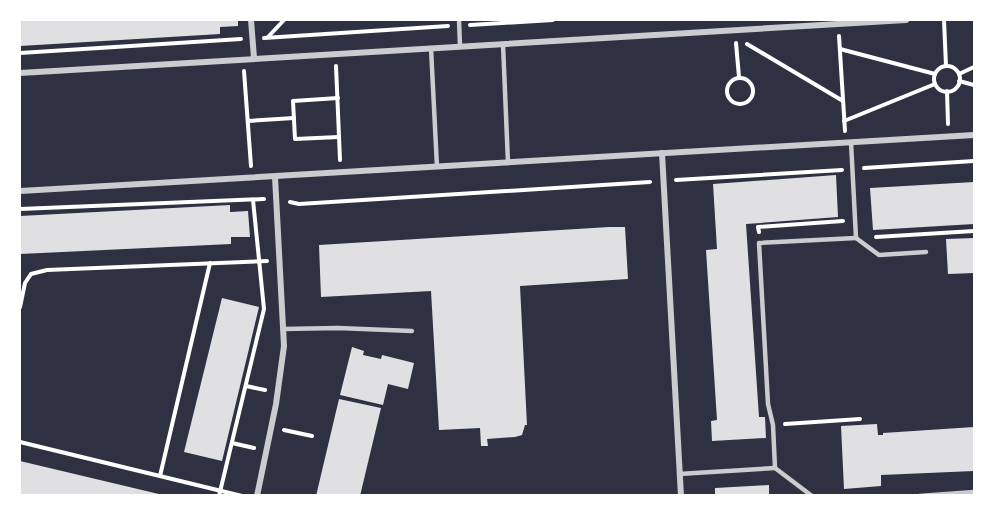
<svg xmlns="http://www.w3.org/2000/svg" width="994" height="515" viewBox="0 0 994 515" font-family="'Work Sans',sans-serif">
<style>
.building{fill:#e0e0e3}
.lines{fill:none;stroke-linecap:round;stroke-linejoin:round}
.path{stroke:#fff;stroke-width:4}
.service{stroke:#caccd0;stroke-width:4.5}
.minor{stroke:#caccd0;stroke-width:6}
</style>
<rect width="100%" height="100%" fill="#2d3142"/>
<g class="building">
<polygon points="20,20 238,20 238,26 220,27 220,34 20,46"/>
<polygon points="836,175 838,217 746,224 759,417 765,417 766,438 712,441 711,421 717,420 706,250 717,249 713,184"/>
<polygon points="974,182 974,224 873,230 870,188"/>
<polygon points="230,205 230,212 248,211 250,237 231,237 231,244 20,254 20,216"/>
<polygon points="609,227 625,227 628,279 520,286 527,425 525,425 522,435 515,437 487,439 488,446 481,446 480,428 439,430 431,291 321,297 319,245"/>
<polygon points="974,238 974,273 948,274 946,239"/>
<polygon points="222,298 259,307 222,461 184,452"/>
<polygon points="352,347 364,351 363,355 381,359 382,355 414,363 408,389 388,384 383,405 340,395"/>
<polygon points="339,399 381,408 360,496 316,496"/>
<polygon points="877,424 878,435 883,435 883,433 974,427 974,471 881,475 881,486 844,489 841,426"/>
<polygon points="20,461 163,495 163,496 20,496"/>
<polygon points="769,485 769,496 715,496 715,488"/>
</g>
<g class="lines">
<g class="path">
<polyline points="944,20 946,66"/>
<polyline points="470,25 553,20"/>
<polyline points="839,36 845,131"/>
<polyline points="268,37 284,20"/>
<polyline points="264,38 448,26"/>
<polyline points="736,43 739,77"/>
<polyline points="747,44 843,101"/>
<polyline points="840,49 935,74"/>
<polyline points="20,53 241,39"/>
<polyline points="336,66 340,160"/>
<circle cx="947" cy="79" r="13"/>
<polyline points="244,71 251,166"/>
<polyline points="959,74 974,67"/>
<circle cx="740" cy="91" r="13"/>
<polyline points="959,81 974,85"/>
<polyline points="947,91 948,124"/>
<polyline points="338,98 293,101 295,139 339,137"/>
<polyline points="248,121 294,118"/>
<polyline points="844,121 935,84"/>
<polyline points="864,168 974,161"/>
<polyline points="676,180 842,170"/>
<polyline points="290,202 299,204 650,182"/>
<polyline points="20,209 264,199"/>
<polyline points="759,232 758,227 843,221"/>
<polyline points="876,237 974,231"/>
<polyline points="20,307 25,283 31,274 47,270 267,261"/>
<polyline points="246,386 265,390"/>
<polyline points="785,424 860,419"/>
<polyline points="284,430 312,436"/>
<polyline points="20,442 242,496"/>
<polyline points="232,443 254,448"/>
<polyline points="160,476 210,263"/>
<polyline points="219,496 264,309 253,200"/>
</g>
<g class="service">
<polyline points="459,20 460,46"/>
<polyline points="503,44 508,163"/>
<polyline points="431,48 437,167"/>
<polyline points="851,142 856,238"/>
<polyline points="856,238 879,255 926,252"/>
<polyline points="283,329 338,328 412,331"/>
<polyline points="775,468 773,425 768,404 759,243 856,238"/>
<polyline points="775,468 812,496"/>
<polyline points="679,474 775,468"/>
<polyline points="919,496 974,492"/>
</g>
<g class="minor">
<polyline points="251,20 254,58"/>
<polyline points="20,73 906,20"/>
<polyline points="662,153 681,496"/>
<polyline points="20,191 974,135"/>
<polyline points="257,496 276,404 284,346 275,177"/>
</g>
</g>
<rect width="994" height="515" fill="none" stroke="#ffffff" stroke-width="42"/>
</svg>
